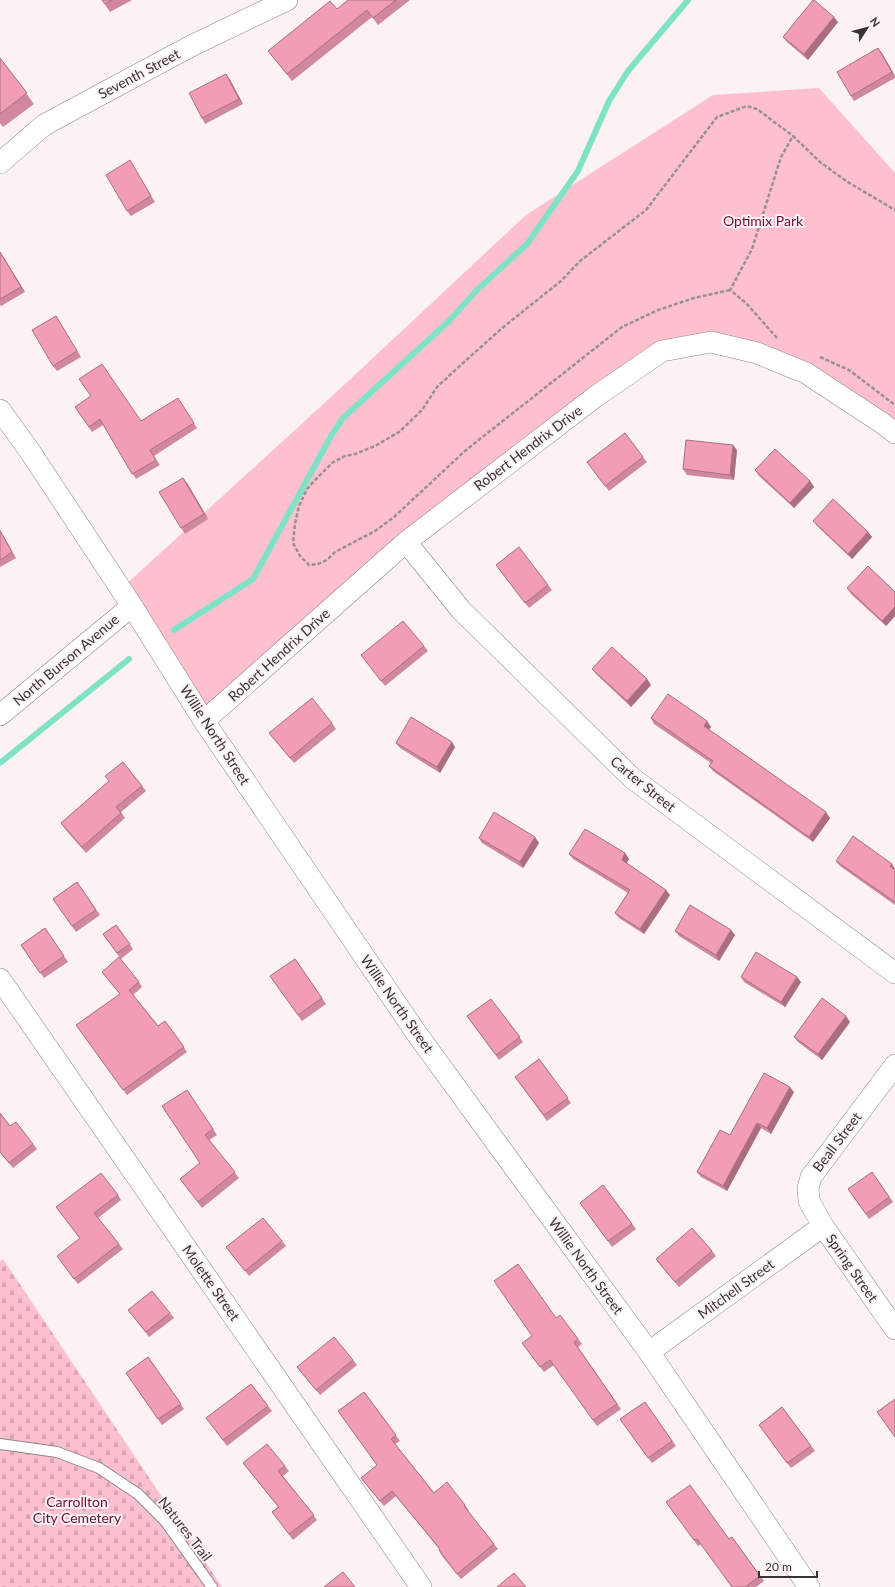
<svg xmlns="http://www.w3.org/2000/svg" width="895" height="1587" viewBox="0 0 895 1587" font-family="Lato,sans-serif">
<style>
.cemetery{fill:url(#cemetery-stones)}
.park{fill:#febfcf}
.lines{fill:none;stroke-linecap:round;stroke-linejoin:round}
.stream{stroke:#7fe1c6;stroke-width:6}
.lane-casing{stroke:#8d8486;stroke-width:12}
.street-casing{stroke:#8d8486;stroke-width:22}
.path{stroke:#979091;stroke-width:2.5;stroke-dasharray:4 2;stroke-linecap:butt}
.lane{stroke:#fff;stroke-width:10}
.street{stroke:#fff;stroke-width:21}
.wall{fill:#cf889c}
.shaded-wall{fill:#a96f7f}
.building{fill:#f19eb5;stroke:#a96f7f}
.labels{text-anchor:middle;stroke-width:4;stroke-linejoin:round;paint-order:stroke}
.street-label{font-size:14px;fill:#373334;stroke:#fcf1f3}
.park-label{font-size:14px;fill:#6f0e37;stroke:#fcf1f3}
</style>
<defs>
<pattern id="cemetery-stones" width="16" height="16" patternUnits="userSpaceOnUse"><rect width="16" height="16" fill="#febfcf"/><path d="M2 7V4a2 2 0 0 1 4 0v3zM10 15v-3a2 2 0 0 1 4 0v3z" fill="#daa5b2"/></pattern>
</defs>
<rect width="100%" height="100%" fill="#fcf1f3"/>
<polygon class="cemetery" points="3,1259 222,1587 0,1587 0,1262"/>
<polygon class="park" points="819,88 895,173 895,433 757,353 662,351 595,397 204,721 121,589 343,386 526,215 713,95"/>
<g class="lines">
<g class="stream">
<polyline points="174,630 253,579 331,436 343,418 448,322 477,290 527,244 578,171 609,101 628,71 688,0"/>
<polyline points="0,763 129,659"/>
</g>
<defs>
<polyline id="lane" points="0,1444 57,1452 99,1468 138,1494 165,1521 212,1587"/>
<g id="street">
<polyline points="0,163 44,125 191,46 287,0"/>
<polyline points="0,410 29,450 132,606 204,721 417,1034 649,1352 809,1587"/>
<polyline points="406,542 461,610 632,778 895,973"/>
<polyline points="0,715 132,606"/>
<polyline points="204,721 406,542 595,397 662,351 711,342 757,353 806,373 882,423 895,433"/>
<polyline points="0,979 421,1587"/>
<polyline points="895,1065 811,1177 808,1188 809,1201 823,1226 895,1329"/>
<polyline points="649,1352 823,1226"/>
</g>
</defs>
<use href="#lane" class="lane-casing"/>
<use href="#street" class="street-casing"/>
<g class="path">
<polyline points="730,290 694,298 658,310 622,327 466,450 394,517 375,531 335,552 327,560 318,564 309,565 300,556 293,543 295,524 299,506 307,489 317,478 332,463 345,456 355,454 375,446 399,432 422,410 437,387 463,363 501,329 561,281 580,261 646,210 717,117 747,106 757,109 793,136"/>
<polyline points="777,338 746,303 730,290 752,249 781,157 793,136 820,162 846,181 895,210"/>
<polyline points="820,357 849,370 895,405"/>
</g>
<use href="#lane" class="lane"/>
<use href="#street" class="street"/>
</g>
<g class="wall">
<polygon points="102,0 132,0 110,12"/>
<polygon points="348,0 410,0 378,25 372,17 292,81 268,51 337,9"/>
<polygon points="838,22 808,60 787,42 783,37"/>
<polygon points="878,48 895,76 895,78 854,101 851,96"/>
<polygon points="0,58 34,104 3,127 0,123"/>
<polygon points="226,74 230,80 243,104 205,124 202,118"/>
<polygon points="133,166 155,202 131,216 127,211"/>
<polygon points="0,252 25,292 1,306 0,305"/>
<polygon points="56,316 81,357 57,371 53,366"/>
<polygon points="178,398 197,428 154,456 160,465 136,479 103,425 92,432 75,407 141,421"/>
<polygon points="737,450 734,480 687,475 683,469"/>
<polygon points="643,457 647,462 609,491 587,462"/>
<polygon points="755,470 810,481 814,487 794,508 759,476"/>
<polygon points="187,483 208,519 185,534 181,528"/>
<polygon points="813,521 868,532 872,537 852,559 817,526"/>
<polygon points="0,530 16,558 0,567"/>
<polygon points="500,570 548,585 552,590 529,608"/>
<polygon points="847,588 895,592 895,616 886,626 851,594"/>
<polygon points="424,646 428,651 385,686 361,655"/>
<polygon points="592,669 647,679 651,685 631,707 596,674"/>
<polygon points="651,718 711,727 709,730 830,818 813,842 713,771 709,766 711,763 654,724"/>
<polygon points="332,723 336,729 294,763 269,733"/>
<polygon points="396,743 455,747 440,773 400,748"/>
<polygon points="105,776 142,786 146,791 121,812 125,818 86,853 65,829 61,823 109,781"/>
<polygon points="479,838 539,843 523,868 482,843"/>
<polygon points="625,853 629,859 627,863 670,895 644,934 619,918 615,913 628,893 573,859 569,854"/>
<polygon points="836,861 892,864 895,869 895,905 840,866"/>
<polygon points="77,882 100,915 76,932 53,899"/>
<polygon points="116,925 133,949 121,959 103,934"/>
<polygon points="45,928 68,962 44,978 21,945"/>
<polygon points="675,931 735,935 719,961 679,936"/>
<polygon points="295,959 326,1004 302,1021 270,976"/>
<polygon points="102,972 139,982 142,987 133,995 158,1026 165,1021 187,1052 127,1095 76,1025 120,994"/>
<polygon points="741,977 801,982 785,1007 744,982"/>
<polygon points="491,999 523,1042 499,1060 467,1016"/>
<polygon points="850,1022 822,1060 798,1042 794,1037"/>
<polygon points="539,1059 571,1103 547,1121 515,1077"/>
<polygon points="187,1090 217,1135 209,1140 239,1178 202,1208 180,1179 200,1163"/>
<polygon points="794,1092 771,1134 761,1128 727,1191 701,1177 697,1172 730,1135"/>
<polygon points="0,1113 10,1126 33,1144 37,1149 13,1168 0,1152"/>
<polygon points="872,1172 893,1202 869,1219 848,1189"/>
<polygon points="603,1185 636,1229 612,1247 580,1203"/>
<polygon points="118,1195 121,1200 98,1218 123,1249 78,1284 61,1262 80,1239 56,1207"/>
<polygon points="282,1241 286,1246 249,1276 226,1247"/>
<polygon points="712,1251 716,1256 679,1287 660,1265 656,1259"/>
<polygon points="128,1310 170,1313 174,1318 149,1337"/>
<polygon points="556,1318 578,1339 582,1344 578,1347 621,1409 597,1426 554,1365 544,1372 522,1343"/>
<polygon points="148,1357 184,1409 162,1425 126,1373"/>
<polygon points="353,1360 357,1365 320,1395 297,1367"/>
<polygon points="364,1392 400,1441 395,1444 434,1493 465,1505 469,1511 468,1512 498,1549 461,1579 442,1556 439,1550 440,1550 396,1496 384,1506 361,1478 377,1465"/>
<polygon points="645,1402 676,1446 652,1463 620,1419"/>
<polygon points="268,1406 272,1411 227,1446 210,1423"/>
<polygon points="782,1407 815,1451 791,1468 759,1425"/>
<polygon points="243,1463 285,1466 289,1471 283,1476 317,1520 293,1540 272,1512 278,1507"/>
<polygon points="666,1502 729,1539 732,1537 764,1581 756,1587 732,1587 701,1544 698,1546"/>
</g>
<g class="shaded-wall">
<polygon points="834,17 838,22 808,60 804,54"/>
<polygon points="878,48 882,53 895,76 892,72"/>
<polygon points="226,74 230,80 243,104 239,99"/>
<polygon points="0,252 3,256 25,292 21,287"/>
<polygon points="733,445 737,450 734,480 730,475"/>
<polygon points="183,478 187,483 208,519 204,514"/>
<polygon points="810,481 814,487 794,508 790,503"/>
<polygon points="0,530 16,558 0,531"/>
<polygon points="868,532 872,537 852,559 848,554"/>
<polygon points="895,607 895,616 886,626 882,621"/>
<polygon points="647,679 651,685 631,707 627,701"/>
<polygon points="707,721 711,727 707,731 704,726"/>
<polygon points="452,742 455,747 440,773 437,767"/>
<polygon points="826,812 830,818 813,842 809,837"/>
<polygon points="535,837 539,843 523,868 520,862"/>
<polygon points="625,853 629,859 625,865 622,860"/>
<polygon points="892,864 895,869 895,870 890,866"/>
<polygon points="666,890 670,895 644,934 640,929"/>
<polygon points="731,930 735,935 719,961 716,955"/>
<polygon points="797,977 801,982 785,1007 781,1002"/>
<polygon points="846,1016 850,1022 822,1060 818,1054"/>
<polygon points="790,1087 794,1092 771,1134 767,1128"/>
<polygon points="757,1123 761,1128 727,1191 723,1186"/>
</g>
<g class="building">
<polygon points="102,0 112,0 105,4"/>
<polygon points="348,0 396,0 373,18 367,10 287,74 268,51 330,1 337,9"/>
<polygon points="813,0 814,0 834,17 804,54 783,37"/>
<polygon points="878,48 892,72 851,96 837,72"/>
<polygon points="0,58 27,93 0,114"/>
<polygon points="226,74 239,99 202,118 189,93"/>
<polygon points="130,160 151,196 127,211 106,175"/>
<polygon points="0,252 21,287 0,299"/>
<polygon points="56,316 77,351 53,366 32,330"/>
<polygon points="102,364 141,421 178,398 194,423 150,450 156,460 132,474 100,419 89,427 75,407 91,396 79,379"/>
<polygon points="625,433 643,457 605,486 587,462"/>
<polygon points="686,440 733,445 730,475 683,469"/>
<polygon points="775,449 810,481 790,503 755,470"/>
<polygon points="183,478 204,514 181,528 159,492"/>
<polygon points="833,499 868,532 848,554 813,521"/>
<polygon points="0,531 12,552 0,560"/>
<polygon points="519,547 548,585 525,603 496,565"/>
<polygon points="868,566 895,592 895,607 882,621 847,588"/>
<polygon points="403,621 424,646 381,681 361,655"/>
<polygon points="612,647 647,679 627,701 592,669"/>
<polygon points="668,694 707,721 704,726 826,812 809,837 709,766 713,761 651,718"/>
<polygon points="312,698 332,723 290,758 269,733"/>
<polygon points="411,717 452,742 437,767 396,743"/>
<polygon points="123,762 142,786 116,807 121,813 82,847 61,823 109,781 105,776"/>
<polygon points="494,812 535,837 520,862 479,838"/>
<polygon points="585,829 625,853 622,860 666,890 640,929 615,913 630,890 569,854"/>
<polygon points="853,836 892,864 890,866 895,870 895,902 836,861"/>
<polygon points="77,882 96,910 72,926 53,899"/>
<polygon points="690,905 731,930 716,955 675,931"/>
<polygon points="116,925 130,944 117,953 103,934"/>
<polygon points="45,928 64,956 40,973 21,945"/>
<polygon points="756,952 797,977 781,1002 741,977"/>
<polygon points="119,957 139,982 129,990 158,1026 165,1021 184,1047 123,1090 76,1025 120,994 102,972"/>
<polygon points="295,959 322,998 298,1015 270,976"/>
<polygon points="822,998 846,1016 818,1054 794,1037"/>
<polygon points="491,999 520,1037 496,1055 467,1016"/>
<polygon points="539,1059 568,1098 544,1115 515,1077"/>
<polygon points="764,1073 790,1087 767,1128 757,1123 723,1186 697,1172 720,1130 730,1135"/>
<polygon points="187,1090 213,1129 205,1135 235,1172 198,1202 180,1179 200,1163 162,1106"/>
<polygon points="0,1113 10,1126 16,1122 33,1144 9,1163 0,1152"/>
<polygon points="872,1172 889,1197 866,1214 848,1189"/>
<polygon points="101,1173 118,1195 94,1213 119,1244 74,1279 57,1256 80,1238 56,1207"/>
<polygon points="603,1185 632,1224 608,1241 580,1203"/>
<polygon points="263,1218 282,1241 245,1271 226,1247"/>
<polygon points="692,1228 712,1251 675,1282 656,1259"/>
<polygon points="518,1264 556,1318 560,1315 578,1339 574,1342 617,1404 593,1420 550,1360 540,1367 522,1343 532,1336 494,1281"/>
<polygon points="152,1291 170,1313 146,1332 128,1310"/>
<polygon points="334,1337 353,1360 316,1390 297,1367"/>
<polygon points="148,1357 181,1404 158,1419 126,1373"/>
<polygon points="251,1384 268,1406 223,1440 206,1418"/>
<polygon points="364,1392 396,1435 391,1439 434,1493 447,1482 465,1505 464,1506 494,1544 457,1574 439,1550 440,1549 392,1491 380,1501 361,1478 377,1465 338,1411"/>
<polygon points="895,1399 895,1437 877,1412"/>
<polygon points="645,1402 672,1441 648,1458 620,1419"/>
<polygon points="782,1407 811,1446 787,1463 759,1425"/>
<polygon points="267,1444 285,1466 278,1471 314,1515 289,1534 272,1512 279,1507 243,1463"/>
<polygon points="690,1485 729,1539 732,1537 760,1576 745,1587 732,1587 697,1539 694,1540 666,1502"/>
<polygon points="343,1572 355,1587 324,1587"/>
<polygon points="514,1573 526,1587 497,1587"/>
</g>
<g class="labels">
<g class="street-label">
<text transform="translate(139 74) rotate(-28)" y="5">Seventh Street</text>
<text transform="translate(528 448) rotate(-37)" y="5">Robert Hendrix Drive</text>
<text transform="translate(279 655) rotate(-42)" y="5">Robert Hendrix Drive</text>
<text transform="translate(66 660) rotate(-40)" y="5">North Burson Avenue</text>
<text transform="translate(215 735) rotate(57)" y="5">Willie North Street</text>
<text transform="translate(643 784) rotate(39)" y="5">Carter Street</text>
<text transform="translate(397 1004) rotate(55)" y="5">Willie North Street</text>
<text transform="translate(837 1142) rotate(-53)" y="5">Beall Street</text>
<text transform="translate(586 1266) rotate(54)" y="5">Willie North Street</text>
<text transform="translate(852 1268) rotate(55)" y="5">Spring Street</text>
<text transform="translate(211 1283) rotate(55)" y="5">Molette Street</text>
<text transform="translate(736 1289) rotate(-36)" y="5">Mitchell Street</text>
<text transform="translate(185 1529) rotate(52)" y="5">Natures Trail</text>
</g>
<g class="park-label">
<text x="763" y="226">Optimix Park</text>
<text x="77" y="1507">Carrollton<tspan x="77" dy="16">City Cemetery</tspan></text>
</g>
</g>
<g transform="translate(867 28) rotate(54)" stroke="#fcf1f3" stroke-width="3" paint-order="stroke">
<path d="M0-3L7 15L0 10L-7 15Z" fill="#373334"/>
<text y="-6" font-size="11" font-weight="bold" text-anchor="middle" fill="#373334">N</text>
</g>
<path d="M759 1571v6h58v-6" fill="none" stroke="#373334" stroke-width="2"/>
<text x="765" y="1571" font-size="12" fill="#373334" stroke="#fcf1f3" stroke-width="3" paint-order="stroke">20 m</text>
</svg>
